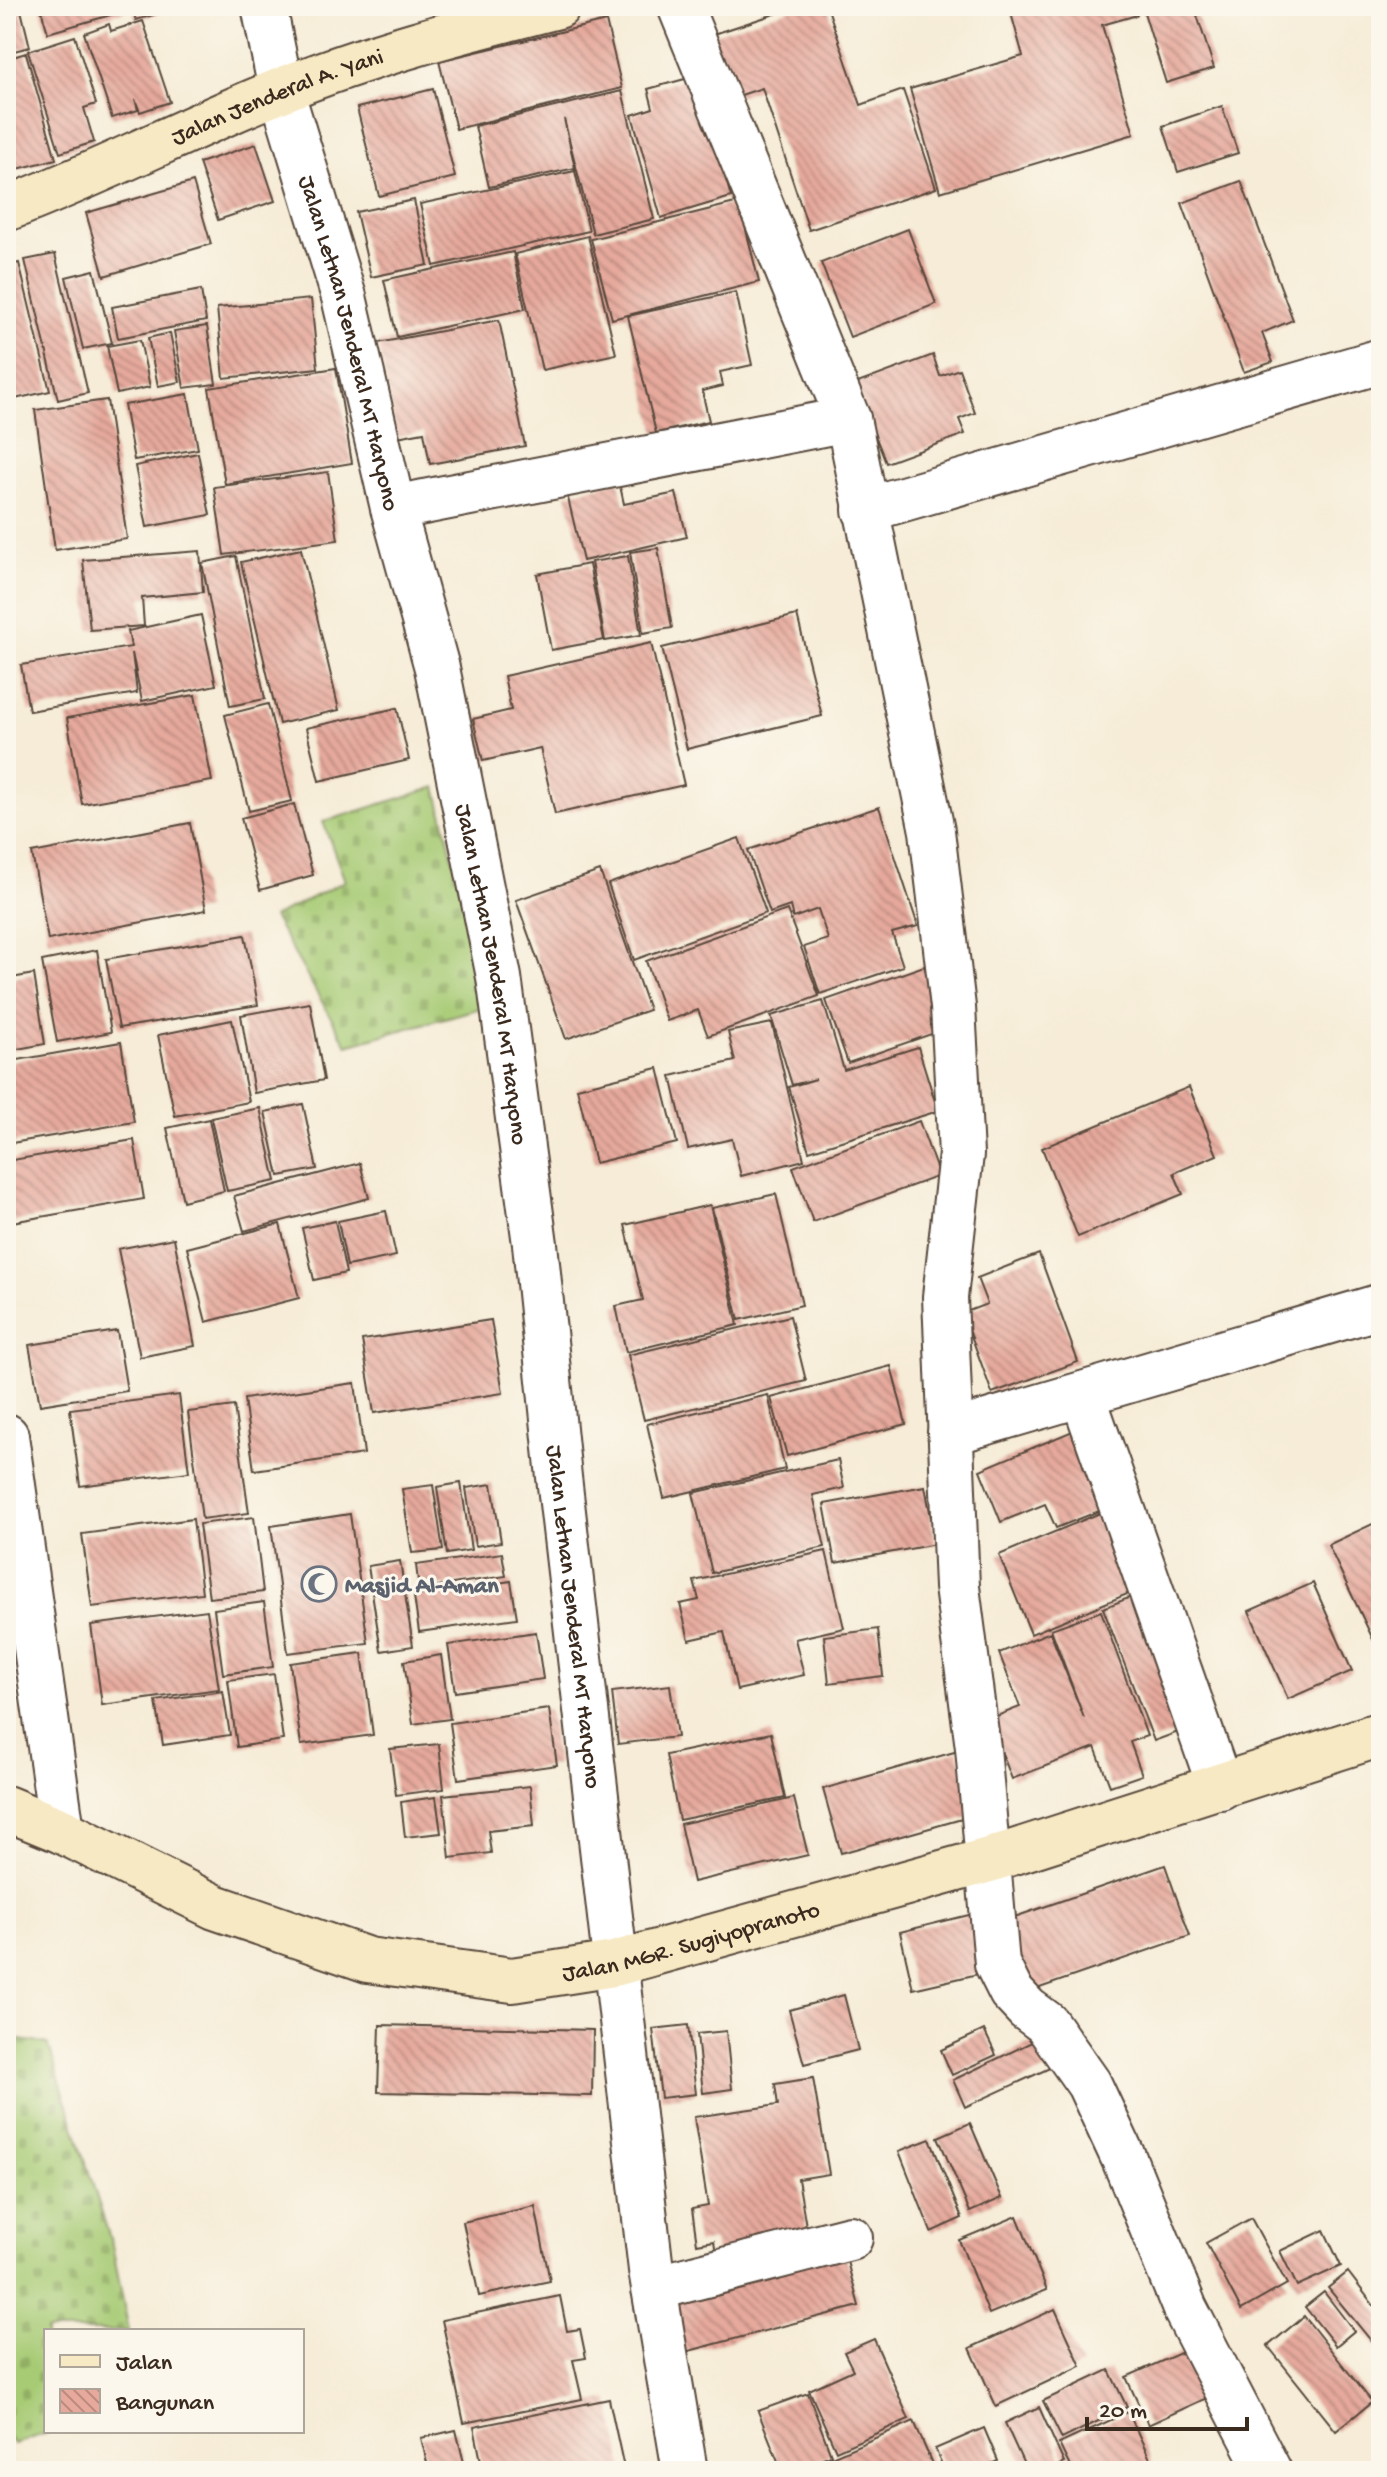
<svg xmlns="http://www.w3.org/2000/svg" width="1387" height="2477" viewBox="0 0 1387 2477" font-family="'Gochi Hand',sans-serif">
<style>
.cemetery{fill:url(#cemetery-stones);stroke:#717a49;stroke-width:2}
.building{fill:url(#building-back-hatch)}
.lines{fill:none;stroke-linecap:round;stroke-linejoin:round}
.street-casing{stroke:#57473a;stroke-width:48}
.secondary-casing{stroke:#57473a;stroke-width:48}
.street{stroke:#fff;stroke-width:44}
.secondary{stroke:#f7e9c3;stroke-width:44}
.labels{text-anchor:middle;stroke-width:6;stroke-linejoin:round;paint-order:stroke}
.street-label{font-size:24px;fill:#3b2a1e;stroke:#fbf7ec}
.worship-label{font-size:24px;font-weight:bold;fill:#5b616d;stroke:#fbf7ec;text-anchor:start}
</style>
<defs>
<pattern id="cemetery-stones" width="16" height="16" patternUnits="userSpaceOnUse" patternTransform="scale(2)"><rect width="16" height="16" fill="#a7cb74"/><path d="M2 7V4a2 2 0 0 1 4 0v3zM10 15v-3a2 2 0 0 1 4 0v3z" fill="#91ae64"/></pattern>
<pattern id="building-back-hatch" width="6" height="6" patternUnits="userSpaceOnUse" patternTransform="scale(2)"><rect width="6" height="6" fill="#e6a99c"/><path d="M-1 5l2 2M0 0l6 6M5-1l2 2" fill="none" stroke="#bc8a7f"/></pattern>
</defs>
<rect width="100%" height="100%" fill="#fbf7ec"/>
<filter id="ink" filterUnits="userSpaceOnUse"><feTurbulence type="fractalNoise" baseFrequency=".0125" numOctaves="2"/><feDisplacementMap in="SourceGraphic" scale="16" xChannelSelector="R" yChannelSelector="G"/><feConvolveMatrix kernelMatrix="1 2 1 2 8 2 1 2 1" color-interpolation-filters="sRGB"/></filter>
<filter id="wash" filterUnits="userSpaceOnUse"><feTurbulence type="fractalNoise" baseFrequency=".006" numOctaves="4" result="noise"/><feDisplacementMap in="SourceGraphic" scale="32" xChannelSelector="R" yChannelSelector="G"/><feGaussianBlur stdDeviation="1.8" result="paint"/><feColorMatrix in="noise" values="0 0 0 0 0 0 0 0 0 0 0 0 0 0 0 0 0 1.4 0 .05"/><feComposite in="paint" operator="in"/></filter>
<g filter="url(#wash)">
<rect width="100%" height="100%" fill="#f6ecd7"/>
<g class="cemetery">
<polygon points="436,787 488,1006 347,1045 273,917 345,881 323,822"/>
<polygon points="6,2038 48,2044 112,2245 129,2331 46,2331 46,2431 52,2431 14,2444 6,2436"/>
</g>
<g id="blocks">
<g class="building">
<polygon points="6,6 20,6 30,47 6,53"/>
<polygon points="40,6 127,6 128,10 48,33"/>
<polygon points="132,6 181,6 181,7 136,20"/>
<polygon points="799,6 827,6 861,105 903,90 936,188 809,230 762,88 723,101 702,38"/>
<polygon points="1009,6 1134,6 1137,15 1102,25 1134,134 940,192 910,89 1023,56"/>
<polygon points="1142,6 1194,6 1214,68 1166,83"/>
<polygon points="143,21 170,102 140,112 135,99 138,110 112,118 84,33 109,24 111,31"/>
<polygon points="606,21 622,88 456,129 439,61"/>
<polygon points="75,36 96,104 84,108 94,142 60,153 28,51"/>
<polygon points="26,53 56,159 6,172 6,59"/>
<polygon points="696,76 731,197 661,218 632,115 653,108 648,89"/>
<polygon points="433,89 455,177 379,196 357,108"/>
<polygon points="622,91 654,219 593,234 564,119 575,168 489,187 475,126"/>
<polygon points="1222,106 1238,153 1178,172 1163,126"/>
<polygon points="256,144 275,201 218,220 199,163"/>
<polygon points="575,171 589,231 434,266 420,204"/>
<polygon points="1241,181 1293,320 1262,333 1273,362 1244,372 1182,203"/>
<polygon points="193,182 211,244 104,276 86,213"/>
<polygon points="414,200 428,265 371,277 356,212"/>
<polygon points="739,202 759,282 612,319 591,239"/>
<polygon points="908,229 936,304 850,337 821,263"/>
<polygon points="588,236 616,354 542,370 515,254"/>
<polygon points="513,252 525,309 397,337 384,280"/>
<polygon points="55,254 88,393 58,400 25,260"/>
<polygon points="19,263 50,391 6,401 6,266"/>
<polygon points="94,270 112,343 83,349 66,277"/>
<polygon points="201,290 206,321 118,338 112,307"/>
<polygon points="736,292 752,365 720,372 723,386 702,391 709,421 656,433 628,316"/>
<polygon points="311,299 318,368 224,378 217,308"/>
<polygon points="499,320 525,446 430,464 424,432 397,437 378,343"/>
<polygon points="207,326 216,384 184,388 174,331"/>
<polygon points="170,333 180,382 158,386 148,338"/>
<polygon points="140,340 150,387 117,394 107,346"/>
<polygon points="933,355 940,376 959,369 975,413 959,419 965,434 886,463 855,384"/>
<polygon points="336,368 352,463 225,484 209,388"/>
<polygon points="188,394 198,449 134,460 124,405"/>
<polygon points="107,400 127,539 55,550 35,410"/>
<polygon points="198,453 210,515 147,527 135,466"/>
<polygon points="328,472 338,540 224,555 214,487"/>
<polygon points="619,481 624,504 676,493 687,537 583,561 567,494"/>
<polygon points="658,548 672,628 643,633 630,552"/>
<polygon points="301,549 339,710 279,724 241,562"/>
<polygon points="200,551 203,592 142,598 144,626 90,630 83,560"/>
<polygon points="236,556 265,699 230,706 202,563"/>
<polygon points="628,556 641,635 605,641 591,562"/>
<polygon points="589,564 604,640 551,650 537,574"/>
<polygon points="201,615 216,685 142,701 132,653 137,693 29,711 21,665 131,647 128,631"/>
<polygon points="797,615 822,716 687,749 662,648"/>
<polygon points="651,643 684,785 555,814 540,748 483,761 473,719 511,710 504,676"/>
<polygon points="195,695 212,781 82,804 67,718"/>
<polygon points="268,704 292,801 249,811 225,715"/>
<polygon points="397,708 409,760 319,781 306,728"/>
<polygon points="294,804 313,875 260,890 241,818"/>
<polygon points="879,807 918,926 892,933 903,966 820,994 804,947 828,939 818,909 793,918 790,906 770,913 748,850"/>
<polygon points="190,823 206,910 48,940 32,853"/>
<polygon points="739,838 766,913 634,960 608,884"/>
<polygon points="600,871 649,1010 566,1039 516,900"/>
<polygon points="787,910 819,996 708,1036 698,1010 667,1021 646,961"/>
<polygon points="245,935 258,1005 119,1028 106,959"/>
<polygon points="97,950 111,1032 57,1042 42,961"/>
<polygon points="924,966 946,1029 848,1063 826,1000"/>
<polygon points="34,974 45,1044 6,1051 6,979"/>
<polygon points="823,1001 844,1070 918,1047 938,1111 809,1151 789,1087 816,1079 792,1085 771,1016"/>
<polygon points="310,1003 324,1080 254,1093 241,1015"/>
<polygon points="232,1020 249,1102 175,1116 158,1035"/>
<polygon points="772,1023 804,1160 741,1176 732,1139 688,1149 671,1076 735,1061 728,1032"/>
<polygon points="121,1042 134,1122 6,1144 6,1062"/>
<polygon points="658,1068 677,1143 595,1163 577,1088"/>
<polygon points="1189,1087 1217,1155 1174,1173 1183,1194 1078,1237 1042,1148"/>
<polygon points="303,1104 317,1169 279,1176 265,1112"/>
<polygon points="260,1108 276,1181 227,1191 211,1118"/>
<polygon points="209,1119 224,1191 183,1201 167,1128"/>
<polygon points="919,1121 939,1176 813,1222 793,1167"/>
<polygon points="134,1140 144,1199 6,1223 6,1161"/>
<polygon points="360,1163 369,1198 244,1231 234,1196"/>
<polygon points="776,1194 802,1305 739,1320 712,1208"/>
<polygon points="710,1205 738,1325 626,1352 616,1306 643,1300 625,1225"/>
<polygon points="386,1211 396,1256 347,1266 338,1221"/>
<polygon points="335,1221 346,1273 314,1280 302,1228"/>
<polygon points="280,1224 299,1298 206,1322 187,1248"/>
<polygon points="174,1238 195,1346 140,1357 118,1249"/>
<polygon points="1039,1254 1078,1362 992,1393 963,1313 987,1304 977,1278"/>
<polygon points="790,1316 806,1381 644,1420 628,1355"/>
<polygon points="491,1320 503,1393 374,1413 362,1340"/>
<polygon points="117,1331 127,1391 40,1405 29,1345"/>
<polygon points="891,1366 906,1424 787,1456 771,1398"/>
<polygon points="355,1383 364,1454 254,1470 244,1399"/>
<polygon points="179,1395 189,1472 80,1486 70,1409"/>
<polygon points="768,1395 785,1469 664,1498 647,1424"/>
<polygon points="234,1406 249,1513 202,1519 188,1412"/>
<polygon points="1075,1430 1107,1508 1056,1528 1045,1504 1001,1522 980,1470"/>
<polygon points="838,1460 844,1488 813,1495 825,1547 712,1573 693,1493"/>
<polygon points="461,1483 471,1550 447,1554 437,1487"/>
<polygon points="492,1484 501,1542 475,1546 466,1488"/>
<polygon points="433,1485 443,1550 412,1553 402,1489"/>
<polygon points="925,1486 936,1544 835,1563 824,1504"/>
<polygon points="1105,1511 1137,1590 1031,1634 999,1555"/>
<polygon points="350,1514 368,1643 288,1653 271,1526"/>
<polygon points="254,1517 263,1592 209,1598 199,1524"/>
<polygon points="193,1519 202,1593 92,1607 82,1534"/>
<polygon points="1381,1520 1381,1656 1328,1545"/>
<polygon points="826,1551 844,1628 795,1639 804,1675 737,1690 724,1632 689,1640 680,1604 699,1600 694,1581"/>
<polygon points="502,1553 506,1576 419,1589 416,1565"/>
<polygon points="400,1561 413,1646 381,1651 368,1566"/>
<polygon points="511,1581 517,1618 419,1632 414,1596"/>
<polygon points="1313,1583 1352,1671 1288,1699 1249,1611"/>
<polygon points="1141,1593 1192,1727 1154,1741 1103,1608"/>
<polygon points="264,1602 273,1667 223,1674 214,1609"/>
<polygon points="207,1610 219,1689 102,1705 91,1625"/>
<polygon points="1101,1611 1147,1736 1130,1742 1142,1775 1110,1786 1095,1747 1012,1779 989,1719 1020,1707 999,1653 1050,1632 1084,1718 1051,1629"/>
<polygon points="878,1629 883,1676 829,1683 824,1636"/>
<polygon points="536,1632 543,1679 455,1692 448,1645"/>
<polygon points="362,1653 373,1735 301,1745 290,1663"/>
<polygon points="441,1655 450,1719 413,1724 404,1661"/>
<polygon points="274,1674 283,1740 237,1747 228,1680"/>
<polygon points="670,1685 677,1737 618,1744 612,1692"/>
<polygon points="223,1691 230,1735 163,1745 156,1701"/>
<polygon points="549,1709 557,1765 458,1779 450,1723"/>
<polygon points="771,1733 785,1798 679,1820 666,1755"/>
<polygon points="439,1744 444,1789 396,1795 390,1749"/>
<polygon points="958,1751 976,1815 841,1853 823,1789"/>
<polygon points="530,1786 534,1826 488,1831 491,1853 450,1858 443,1795"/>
<polygon points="436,1797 441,1833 405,1837 401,1802"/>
<polygon points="794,1798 808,1855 693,1882 680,1824"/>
<polygon points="1165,1865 1190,1936 1031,1991 1006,1920"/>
<polygon points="977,1913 991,1971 913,1989 900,1932"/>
<polygon points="844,1995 858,2050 804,2064 789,2010"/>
<polygon points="380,2025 593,2030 592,2096 378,2092"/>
<polygon points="688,2025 696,2094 661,2098 653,2029"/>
<polygon points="984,2030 996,2055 952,2075 941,2050"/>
<polygon points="726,2031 732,2089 703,2093 697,2034"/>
<polygon points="1038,2039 1052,2067 965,2107 953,2080"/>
<polygon points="813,2078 829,2174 798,2179 809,2244 717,2259 714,2241 697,2244 692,2209 708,2206 694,2117 778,2105 775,2084"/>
<polygon points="970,2123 1002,2198 970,2212 938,2137"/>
<polygon points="930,2139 962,2218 931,2232 899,2151"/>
<polygon points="535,2206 550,2281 479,2296 463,2222"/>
<polygon points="1017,2216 1047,2290 989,2314 959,2240"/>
<polygon points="1251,2218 1287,2284 1241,2310 1206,2243"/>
<polygon points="1324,2230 1341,2266 1297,2286 1280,2251"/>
<polygon points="844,2250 859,2306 685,2352 670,2295"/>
<polygon points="1348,2272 1381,2315 1381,2353 1328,2288"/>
<polygon points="1324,2292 1354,2331 1336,2346 1305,2307"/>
<polygon points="560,2296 567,2331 580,2329 586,2358 573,2360 582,2399 464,2423 442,2320"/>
<polygon points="1055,2309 1081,2366 996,2406 970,2348"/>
<polygon points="1304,2316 1372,2402 1336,2431 1268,2346"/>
<polygon points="874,2339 909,2419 836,2451 809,2390 853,2370 844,2352"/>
<polygon points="1187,2350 1209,2397 1148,2425 1126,2377"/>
<polygon points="1109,2370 1127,2407 1062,2439 1043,2401"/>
<polygon points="808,2393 831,2455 789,2471 782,2471 758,2411"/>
<polygon points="609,2399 624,2468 610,2471 540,2471 539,2467 521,2471 483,2471 474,2427"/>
<polygon points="1039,2407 1064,2463 1046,2471 1027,2471 1005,2423"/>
<polygon points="1128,2412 1152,2463 1136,2471 1072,2471 1059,2444"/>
<polygon points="914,2421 935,2471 832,2471 827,2459"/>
<polygon points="984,2428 998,2461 974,2471 945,2471 935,2449"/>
<polygon points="456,2430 466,2471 429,2471 421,2438"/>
</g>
</g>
</g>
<g filter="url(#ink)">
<use href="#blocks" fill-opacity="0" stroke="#57473a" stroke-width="2"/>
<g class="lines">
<defs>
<g id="street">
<path id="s1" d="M264,6L281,90L344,297L393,508L437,668L499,977L535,1244L559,1477L651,2270L685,2471"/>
<polyline points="680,6 848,419 932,831 953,1007 961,1154 945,1297 957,1587 978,1748 997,1964 1011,1992 1027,2009 1046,2023 1089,2084 1124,2159 1185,2309 1269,2471"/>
<polyline points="393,508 848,419"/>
<polyline points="865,510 1381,361"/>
<polyline points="1083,1396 1220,1787"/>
<polyline points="950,1433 1381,1306"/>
<polyline points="6,1436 62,1831"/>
<polyline points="654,2288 850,2238"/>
</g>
<g id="secondary">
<path id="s2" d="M6,209C99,174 187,128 279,91C369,54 464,30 558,6"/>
<path id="s3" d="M6,1808L62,1831L215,1907L368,1960L512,1980L614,1964L989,1860L1381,1734"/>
</g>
</defs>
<use href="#street" class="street-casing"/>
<use href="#secondary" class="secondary-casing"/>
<use href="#street" class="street"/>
<use href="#secondary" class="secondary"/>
</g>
</g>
<defs>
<symbol id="mosque-ring" viewBox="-11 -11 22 22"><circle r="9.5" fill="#fbf7ec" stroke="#6b7280" stroke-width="1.5"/><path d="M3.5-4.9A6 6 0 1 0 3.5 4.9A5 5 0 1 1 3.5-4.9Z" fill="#6b7280"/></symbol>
</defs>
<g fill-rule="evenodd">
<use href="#mosque-ring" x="299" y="1564" width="40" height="40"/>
</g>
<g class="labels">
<g class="street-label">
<text dy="8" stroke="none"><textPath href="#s2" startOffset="294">Jalan Jenderal A. Yani</textPath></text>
<text dy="8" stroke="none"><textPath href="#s1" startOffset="348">Jalan Letnan Jenderal MT Haryono</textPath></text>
<text dy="8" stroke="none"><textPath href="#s1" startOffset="996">Jalan Letnan Jenderal MT Haryono</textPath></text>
<text dy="8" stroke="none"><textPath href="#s1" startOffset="1644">Jalan Letnan Jenderal MT Haryono</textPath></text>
<text dy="8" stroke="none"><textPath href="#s3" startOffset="722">Jalan MGR. Sugiyopranoto</textPath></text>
</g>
<g class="worship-label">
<text x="345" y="1592">Masjid Al-Aman</text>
</g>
</g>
<rect width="1387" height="2477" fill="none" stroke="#fbf7ec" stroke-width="32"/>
<rect x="44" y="2329" width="260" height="104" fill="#fbf7ec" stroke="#aea59a" stroke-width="2"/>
<rect x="60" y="2355" width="40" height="12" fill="#f7e9c3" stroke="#aea59a" stroke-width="2"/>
<text x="116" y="2369" font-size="24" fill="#3b2a1e">Jalan</text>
<rect x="60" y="2389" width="40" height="24" fill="url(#building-back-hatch)" stroke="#aea59a" stroke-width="2"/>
<text x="116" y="2409" font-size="24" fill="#3b2a1e">Bangunan</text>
<path d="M1087 2417v12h160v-12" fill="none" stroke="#3b2a1e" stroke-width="4"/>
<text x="1099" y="2417" font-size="24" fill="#3b2a1e" stroke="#fbf7ec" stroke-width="6" paint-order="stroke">20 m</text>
</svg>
